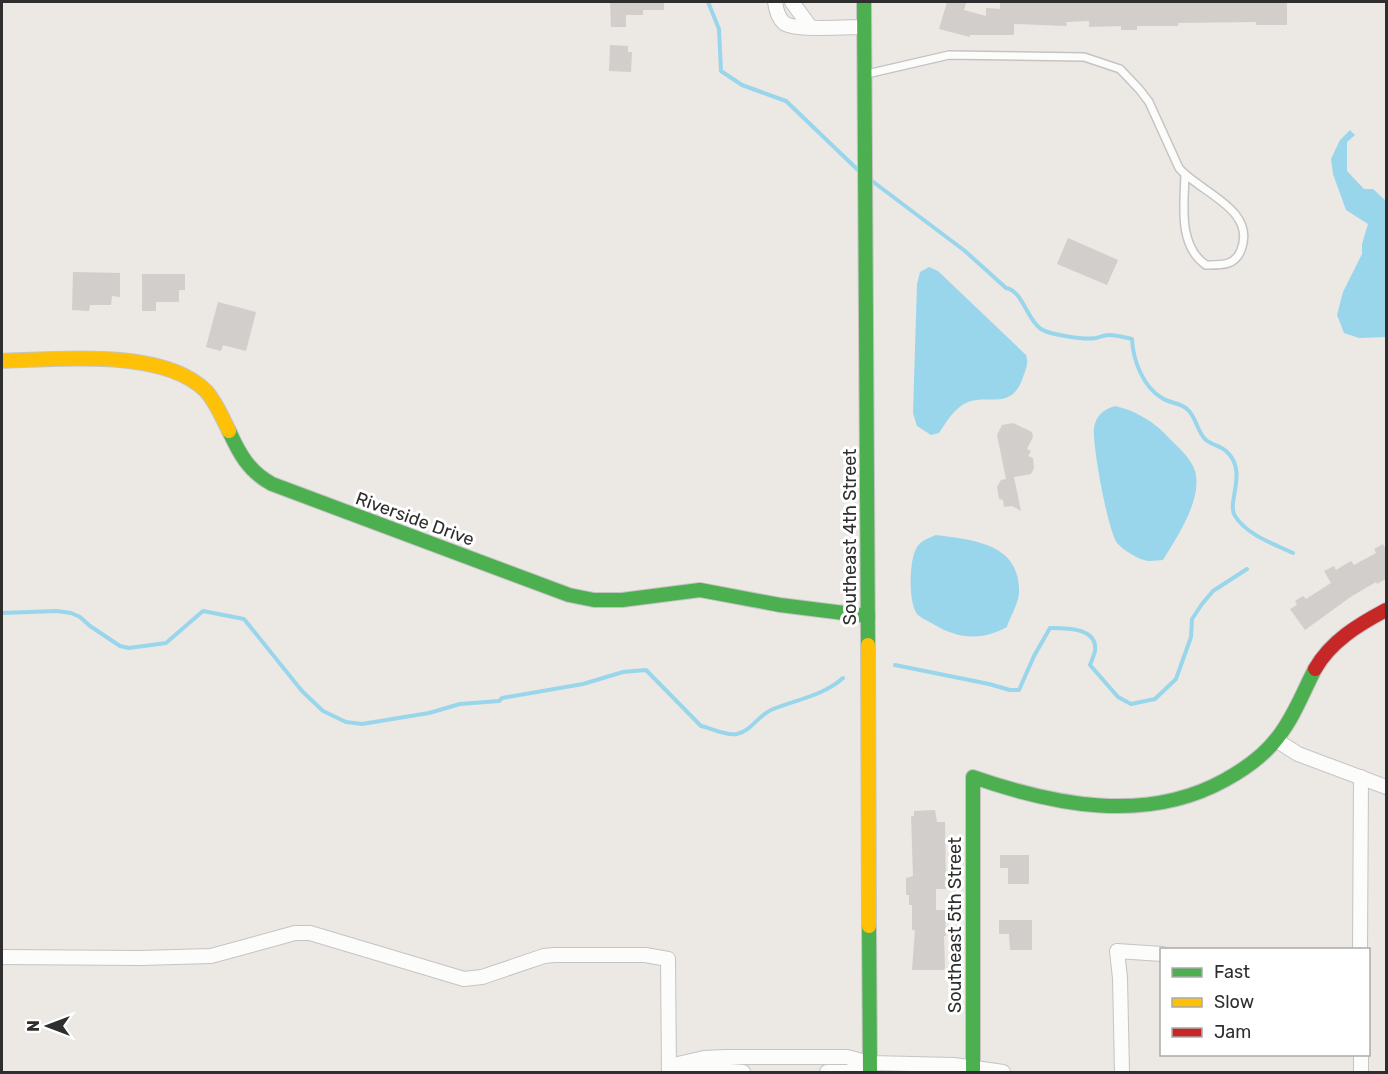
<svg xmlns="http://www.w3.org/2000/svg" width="1388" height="1074" viewBox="0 0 1388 1074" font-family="Rubik,sans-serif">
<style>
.water{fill:#99d6ec}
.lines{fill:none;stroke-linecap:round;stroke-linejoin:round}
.stream{stroke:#99d6ec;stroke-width:4}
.building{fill:#d1cecb}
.lane-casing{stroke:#c5c4c5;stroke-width:10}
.street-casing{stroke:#c5c4c5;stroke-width:16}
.fast-casing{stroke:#c5c4c5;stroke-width:16}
.slow-casing{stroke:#c5c4c5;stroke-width:16}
.jam-casing{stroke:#c5c4c5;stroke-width:16}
.lane{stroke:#fcfcfb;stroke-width:7}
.street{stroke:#fcfcfb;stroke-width:14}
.fast{stroke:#4caf50;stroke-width:14}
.slow{stroke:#ffc107;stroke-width:14}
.jam{stroke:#c62828;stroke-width:14}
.labels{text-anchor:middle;stroke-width:6;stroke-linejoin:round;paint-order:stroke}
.street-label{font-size:18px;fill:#2e2e2e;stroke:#fff}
</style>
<rect width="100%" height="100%" fill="#ece8e4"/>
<g class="water">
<polygon points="1350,130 1355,135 1347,142 1347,171 1364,189 1373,189 1386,201 1386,337 1359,338 1344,333 1337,315 1343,292 1362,254 1362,244 1368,224 1346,210 1333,174 1331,159 1340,140"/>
<path d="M929,267L938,271L1026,355C1029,363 1026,369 1023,377C1012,411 989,394 968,402C954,408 947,421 939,433L931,435L917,426L913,413L917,284L920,272Z"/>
<path d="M1115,406C1135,410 1156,423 1169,438C1178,447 1191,458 1195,471C1203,499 1177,537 1163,560C1157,560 1150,562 1144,560C1136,558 1122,549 1117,543C1108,531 1092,444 1094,428C1096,415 1103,410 1115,406Z"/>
<path d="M936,535C973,540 1020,543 1019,592C1019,603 1010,617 1007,627C981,641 958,639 933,624C928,621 921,618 917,614C908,602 909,559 917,547C922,540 929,538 936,535Z"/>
</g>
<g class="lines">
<g class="stream">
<polyline points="708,2 719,29 721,71 742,85 786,101 859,171"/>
<path d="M872,181L965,251L1006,288C1023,291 1027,320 1041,329C1050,335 1085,340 1096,338C1100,337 1104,335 1109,335C1116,335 1124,337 1132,339C1133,360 1143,387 1162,398C1169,403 1181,403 1187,409C1196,416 1197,432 1206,440C1212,445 1221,446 1226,451C1249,471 1226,502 1235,516C1247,535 1274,544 1293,553"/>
<path d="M2,613L57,611L71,613L80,617L90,626L120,646L129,648L166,643L203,611L244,619L302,691L323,711L346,722L362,724L429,713L460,704L499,701L502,698L583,684L623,672L646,670L701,726C712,728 724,736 737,734C751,731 758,716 771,710C795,700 823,696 843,678"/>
<path d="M895,665L989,684L1010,690H1019L1034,656L1050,628C1065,628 1098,627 1095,651C1094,655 1092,660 1090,665L1118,697L1131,704L1155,699L1176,679L1191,637L1192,619L1202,604L1213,591L1247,569"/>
</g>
</g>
<g class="building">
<polygon points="610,2 664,2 664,10 643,10 643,15 626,15 626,27 611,27"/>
<polygon points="947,2 966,3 964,10 986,16 986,8 1000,9 1000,2 1274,2 1287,3 1287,25 1256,25 1256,22 1178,23 1178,26 1137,26 1137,30 1121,30 1121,26 1089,27 1089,21 1066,22 1067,26 1014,24 1014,35 970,35 970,37 939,29"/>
<polygon points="610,45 628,46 628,52 632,52 631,72 609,71"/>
<polygon points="1068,238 1118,260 1107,285 1057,264"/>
<polygon points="73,272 120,273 120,297 112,296 111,305 90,305 89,311 72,310"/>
<polygon points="142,274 185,274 185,290 179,290 179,302 156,302 156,311 142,311"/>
<polygon points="218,302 256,312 246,351 223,345 221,351 206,347"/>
<polygon points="1013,423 1032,432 1033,437 1027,449 1031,451 1028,456 1033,458 1034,468 1031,474 1014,477 1021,511 1012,506 1004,507 1003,500 999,499 997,487 1001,480 1006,479 997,435 1002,425"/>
<polygon points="1383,544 1385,548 1386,547 1386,579 1377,584 1376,582 1352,596 1305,630 1290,609 1297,605 1295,601 1303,596 1306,599 1331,583 1324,571 1334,566 1336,570 1351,561 1354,565 1376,553 1374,549"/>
<polygon points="935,810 937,822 945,822 946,889 936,889 936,910 945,910 946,936 944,936 945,968 944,970 912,970 915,930 912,930 912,905 909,905 909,895 906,895 906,878 913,876 911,816 914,816 914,811"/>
<polygon points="1000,855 1029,855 1029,884 1008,884 1008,868 1000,868"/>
<polygon points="999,920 1032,920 1032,950 1010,950 1009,934 999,934"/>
</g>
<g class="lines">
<defs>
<path id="lane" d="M867,74L949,55L1084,57L1120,69L1139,89L1149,102L1179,168C1199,192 1257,209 1241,250C1235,266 1221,265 1206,265C1178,246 1184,205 1185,175"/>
<g id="street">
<path d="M775,2C776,9 778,18 784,23C794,31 849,27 864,27"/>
<polyline points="792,2 811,28"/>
<polyline points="1276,740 1298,754 1386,787"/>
<polyline points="1360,950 1361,777"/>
<polyline points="2,957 140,958 211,956 295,933 310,933 464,979 482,977 544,956 554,955 645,955 668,959 669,1072"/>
<polyline points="669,1066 704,1058 725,1057 847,1057 870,1063 954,1065 1003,1072"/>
<polyline points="680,1067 743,1072"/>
<polyline points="827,1072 848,1072 870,1063"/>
<polyline points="1122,1072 1120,978 1117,951 1162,954"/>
<polyline points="1361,1072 1361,1054"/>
</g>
<g id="fast">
<polyline points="864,2 868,645"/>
<path d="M229,431C239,453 249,472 272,484L569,595L594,600H622L700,590L780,605L868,616"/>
<polyline points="869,926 870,1072"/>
<path d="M973,1072V777C1054,805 1146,824 1225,780C1245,769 1264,756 1278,737C1294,717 1303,692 1315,669"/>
</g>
<g id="slow">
<path d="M2,361C58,359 164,348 206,391C216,402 222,417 229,431"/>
<polyline points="868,645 869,926"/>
</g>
<path id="jam" d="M1315,669C1331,641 1358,625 1386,610"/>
</defs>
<use href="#lane" class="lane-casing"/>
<use href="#street" class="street-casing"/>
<use href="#fast" class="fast-casing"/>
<use href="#slow" class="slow-casing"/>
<use href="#jam" class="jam-casing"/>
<use href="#lane" class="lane"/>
<use href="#street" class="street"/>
<use href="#fast" class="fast"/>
<use href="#slow" class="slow"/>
<use href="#jam" class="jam"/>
</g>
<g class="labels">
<g class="street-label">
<text transform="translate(415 519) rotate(20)" y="6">Riverside Drive</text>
<text transform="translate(850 537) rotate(-90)" y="6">Southeast 4th Street</text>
<text transform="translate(955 925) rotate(-90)" y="6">Southeast 5th Street</text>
</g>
</g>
<rect width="1388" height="1074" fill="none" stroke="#2e2e2e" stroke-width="6"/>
<rect x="1160" y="948" width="210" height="108" fill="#ffffff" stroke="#ababab" stroke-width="1.5"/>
<rect x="1172" y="968" width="30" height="9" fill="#4caf50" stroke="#ababab" stroke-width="1.5"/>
<text x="1214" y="978" font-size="18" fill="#2e2e2e">Fast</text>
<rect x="1172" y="998" width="30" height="9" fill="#ffc107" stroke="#ababab" stroke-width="1.5"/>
<text x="1214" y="1008" font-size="18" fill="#2e2e2e">Slow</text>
<rect x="1172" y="1028" width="30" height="9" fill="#c62828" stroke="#ababab" stroke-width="1.5"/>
<text x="1214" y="1038" font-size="18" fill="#2e2e2e">Jam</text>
<g transform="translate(48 1026) rotate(270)" stroke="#ffffff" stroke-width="4.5" paint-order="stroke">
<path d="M0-4.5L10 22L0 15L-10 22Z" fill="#2e2e2e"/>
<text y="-9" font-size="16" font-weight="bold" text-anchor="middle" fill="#2e2e2e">N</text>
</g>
</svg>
